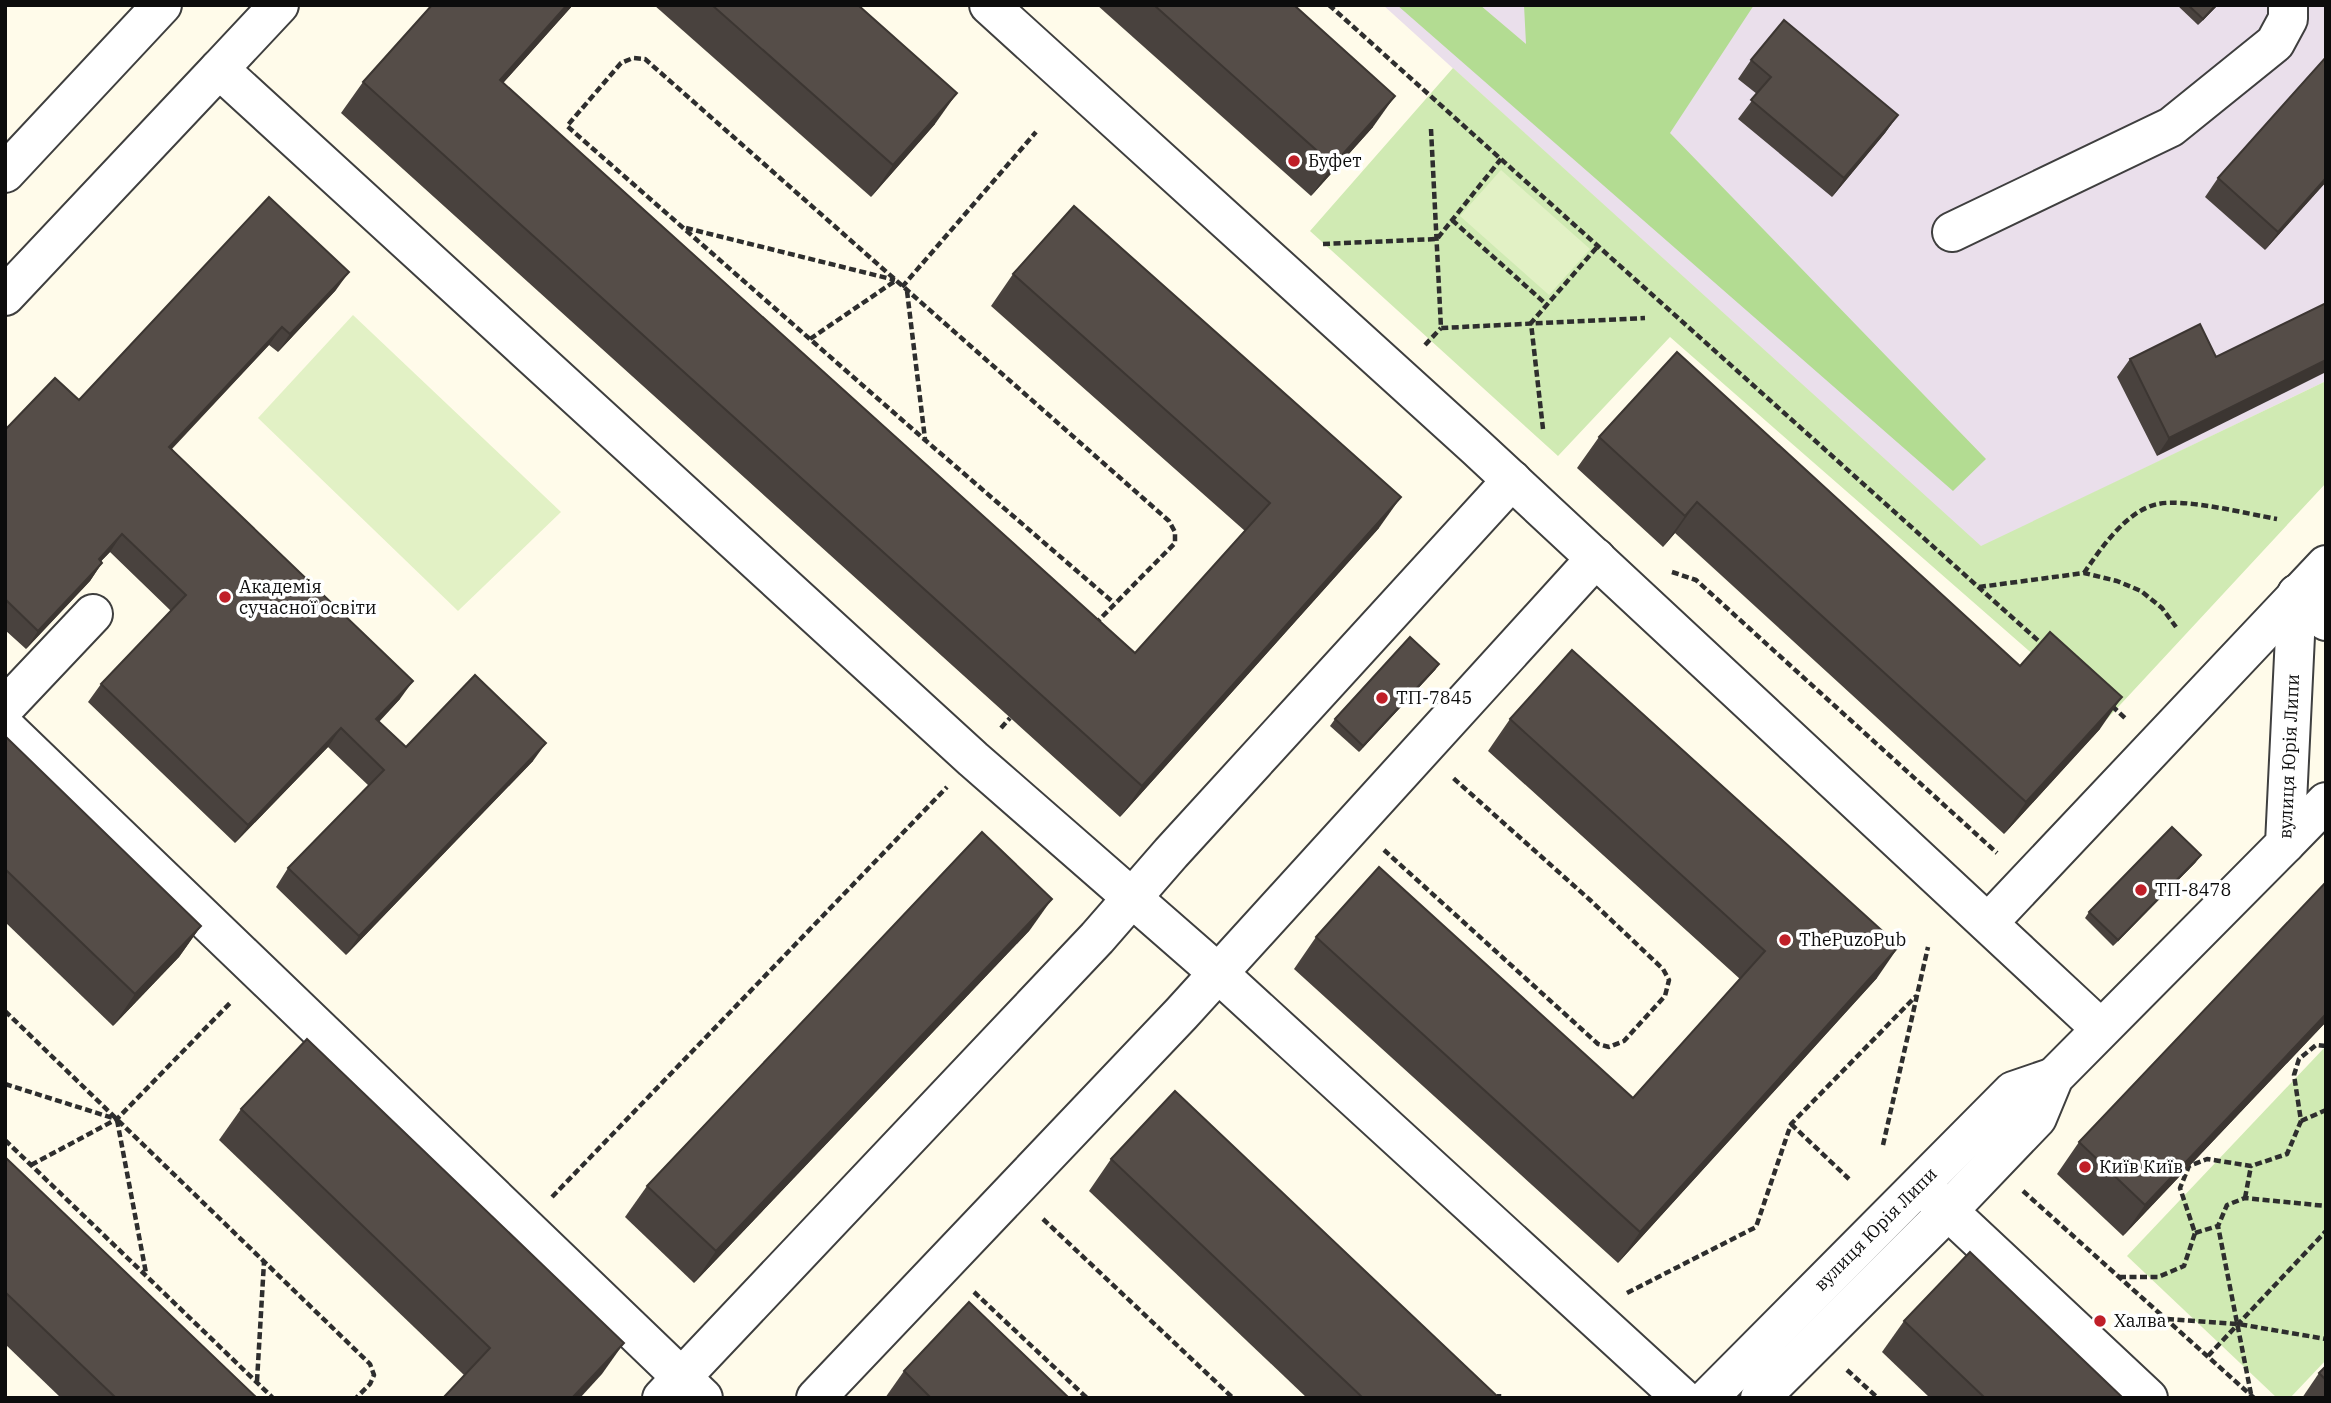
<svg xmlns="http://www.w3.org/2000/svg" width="2331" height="1403" viewBox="0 0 2331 1403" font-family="'IBM Plex Serif',serif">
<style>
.industrial{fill:#eadfeb}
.green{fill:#d0eab3}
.forest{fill:#b3dc92}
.pitch{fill:#e2f1c5}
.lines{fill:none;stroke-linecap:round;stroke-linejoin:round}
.minor-casing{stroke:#3f3f3f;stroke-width:42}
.path{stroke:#2e2e2e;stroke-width:4.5;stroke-dasharray:7 3.5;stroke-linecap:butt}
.minor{stroke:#fff;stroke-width:38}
.wall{fill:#49423e}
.shaded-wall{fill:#3c3632}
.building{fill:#554d48;stroke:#3c3632;stroke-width:2}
.poi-dot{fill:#c01f28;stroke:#fff;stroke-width:2.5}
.labels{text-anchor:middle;stroke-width:7;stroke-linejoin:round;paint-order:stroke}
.poi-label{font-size:18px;fill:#0c0c0c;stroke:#fff;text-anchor:start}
.street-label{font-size:18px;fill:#0c0c0c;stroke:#fff}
</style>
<rect width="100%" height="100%" fill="#fffbea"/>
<polygon class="industrial" points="1383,5 2326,5 2326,381 1981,547"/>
<g class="green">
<polygon points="1453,68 1981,546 2326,381 2326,483 2107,719 1670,337 1558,456 1310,231"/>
<polygon points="2326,1046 2326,1360 2290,1398 2277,1398 2127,1256"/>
</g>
<polygon class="forest" points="1397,5 1480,5 1526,44 1524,5 1754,5 1670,133 1986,459 1953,491"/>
<g class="pitch">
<polygon points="1501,170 1590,249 1549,295 1460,216"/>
<polygon points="353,315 561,512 458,611 258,418"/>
</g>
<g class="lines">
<defs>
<g id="minor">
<polyline points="279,5 219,69 973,759 1218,973 1682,1398"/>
<polyline points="989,5 1476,447 2100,1028"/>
<polyline points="5,173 162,5"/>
<polyline points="1952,232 2171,127 2275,43 2288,19 2288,5"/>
<polyline points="5,296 219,69"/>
<polyline points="2297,594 2326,621"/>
<polyline points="5,707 93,614"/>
<polyline points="5,727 703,1398"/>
<polyline points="2285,844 2326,802"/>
<polyline points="1988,923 2326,565"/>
<polyline points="1929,1193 2148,1398"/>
<polyline points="662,1398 1097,938 1171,853 1512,480"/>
<polyline points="816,1398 1181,1014 1596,558"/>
<path id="s1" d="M1708,1398L2013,1091L2054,1077"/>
<path id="s2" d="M1760,1398L1948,1211L2037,1118L2054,1077L2285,844L2297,594"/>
</g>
</defs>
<use href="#minor" class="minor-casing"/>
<g class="path">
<polyline points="1329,5 2043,645"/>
<polyline points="1431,129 1441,328 1645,318"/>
<polyline points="1452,220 1547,305"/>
<polyline points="686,228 895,280"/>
<polyline points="1323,244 1437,239 1501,159"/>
<polyline points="902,287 1036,132"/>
<polyline points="907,291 925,439"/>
<polyline points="810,339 895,281"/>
<polyline points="1425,345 1441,328"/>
<polyline points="1543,429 1531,323 1598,246"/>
<polyline points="1672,572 1696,580 1997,853"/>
<path d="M2084,573C2101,548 2127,510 2158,504C2185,498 2248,514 2277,519"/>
<polyline points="1979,587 2084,573 2117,581 2141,591 2162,608 2176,627"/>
<polyline points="1095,624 1175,543 1175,532 1169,521 645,59 633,58 621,63 567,126 925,440 1114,603"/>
<polyline points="2112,706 2126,719"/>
<polyline points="1001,728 1010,718"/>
<polyline points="1384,850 1598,1044 1609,1047 1624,1041 1665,996 1669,980 1663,969 1590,900 1452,777"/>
<polyline points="5,1011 370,1364 374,1375 370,1384 356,1398"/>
<polyline points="5,1084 116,1119"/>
<polyline points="117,1120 146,1273"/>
<polyline points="2301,1121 2326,1110"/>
<polyline points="1791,1124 1849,1179"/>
<polyline points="5,1140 273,1398"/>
<polyline points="1883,1145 1928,947"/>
<polyline points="31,1165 117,1119 232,1001"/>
<polyline points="2023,1191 2254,1398"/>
<polyline points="552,1197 947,787"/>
<polyline points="2245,1198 2251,1166"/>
<polyline points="1043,1219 1233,1398"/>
<polyline points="2195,1233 2218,1226"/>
<polyline points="2119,1277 2158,1277 2184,1266 2195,1233 2180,1188 2189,1166 2207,1159 2251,1166 2287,1154 2301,1121 2294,1075 2299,1059 2316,1045 2326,1046"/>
<polyline points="974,1292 1087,1398"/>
<polyline points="1627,1293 1756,1227 1791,1124 1916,996"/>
<polyline points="2167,1319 2238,1324 2326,1339"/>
<polyline points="2208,1356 2326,1231"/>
<polyline points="1847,1370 1878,1398"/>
<polyline points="257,1381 264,1262"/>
<polyline points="1499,1394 1499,1398"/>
<polyline points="2251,1394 2218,1226 2227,1205 2245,1198 2326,1206"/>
</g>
<use href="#minor" class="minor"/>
</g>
<g class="wall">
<polygon points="432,5 573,5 503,83 1135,653 1245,531 991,306 1013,274 1379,528 1120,817 341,113 363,82"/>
<polygon points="654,5 858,5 935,124 871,197"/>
<polygon points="1097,5 1294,5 1373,127 1311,196"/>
<polygon points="2177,5 2218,5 2198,25"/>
<polygon points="2326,57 2326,182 2265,250 2205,197 2218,178"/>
<polygon points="1751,60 1898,115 1885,133 1832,197 1738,119 1757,94 1738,79"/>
<polygon points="336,290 278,352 269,345 172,449 400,699 379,722 406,747 533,761 346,955 276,887 288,868 369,786 328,747 235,843 88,702 101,684 171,611 110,552 101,561 102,563 90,581 26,649 5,630 5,430"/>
<polygon points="2326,303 2157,456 2117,377 2130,359 2216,357"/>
<polygon points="1599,437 2020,666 2100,729 2004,834 1675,533 1663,547 1577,468"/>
<polygon points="1439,664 1435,670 1359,752 1330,726 1335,719"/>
<polygon points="1510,719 1877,978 1618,1263 1294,969 1316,937 1633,1098 1740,979 1488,751"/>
<polygon points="5,736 201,926 179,957 113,1026 5,922"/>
<polygon points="2196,862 2113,946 2085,918 2089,912"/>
<polygon points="2326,882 2326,1022 2123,1236 2057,1174 2079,1142"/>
<polygon points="1030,930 694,1283 625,1217 647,1186"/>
<polygon points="241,1109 602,1374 464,1375 219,1140"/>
<polygon points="5,1157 257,1398 61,1398 5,1344"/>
<polygon points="1111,1159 1495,1398 1307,1398 1089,1191"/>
<polygon points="1904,1321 2123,1398 1930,1398 1882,1352"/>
<polygon points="2326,1366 2326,1398 2302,1398 2319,1373"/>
<polygon points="904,1371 1069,1398 885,1398"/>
</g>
<g class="shaded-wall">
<polygon points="567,5 573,5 478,111 500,80"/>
<polygon points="2216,5 2218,5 2198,25 2203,19"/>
<polygon points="957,93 935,124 871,197 893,165"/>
<polygon points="1395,96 1373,127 1311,196 1333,165"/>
<polygon points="1898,115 1885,133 1832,197 1844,178"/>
<polygon points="2326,178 2326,182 2265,250 2278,232"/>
<polygon points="349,272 336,290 278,352 290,334"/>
<polygon points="282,327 269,345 156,465 169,447"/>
<polygon points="2326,360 2326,372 2157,456 2169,438"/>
<polygon points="1401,497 1379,528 1120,817 1142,786"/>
<polygon points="1697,502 1675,533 1663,547 1685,516"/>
<polygon points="122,534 110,552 86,577 99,559"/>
<polygon points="102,563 90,581 26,649 38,631"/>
<polygon points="1439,664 1435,670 1359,752 1363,746"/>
<polygon points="413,681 400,699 363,738 376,719"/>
<polygon points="2122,697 2100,729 2004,834 2026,802"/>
<polygon points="341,728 328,747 235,843 248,825"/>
<polygon points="546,743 533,761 346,955 359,936"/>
<polygon points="2201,855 2196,862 2113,946 2118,940"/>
<polygon points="1052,899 1030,930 694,1283 716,1251"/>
<polygon points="201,926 179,957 113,1026 135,994"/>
<polygon points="1899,946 1877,978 1618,1263 1640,1232"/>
<polygon points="2326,1014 2326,1022 2123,1236 2145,1205"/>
<polygon points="624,1343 602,1374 580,1398 572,1398"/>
</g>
<g class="building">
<polygon points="432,5 567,5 500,80 1135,653 1270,503 1013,274 1074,206 1401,497 1142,786 363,82"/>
<polygon points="712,5 858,5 957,93 893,165"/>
<polygon points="1154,5 1294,5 1395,96 1333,165"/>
<polygon points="2188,5 2216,5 2203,19"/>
<polygon points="1784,20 1898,115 1844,178 1751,100 1771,77 1751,60"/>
<polygon points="2326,57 2326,178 2278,232 2218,178"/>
<polygon points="269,197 349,272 290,334 282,327 169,447 413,681 376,719 406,747 475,675 546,743 359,936 288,868 384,770 341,728 248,825 101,684 186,595 122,534 99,559 102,563 38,631 5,599 5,430 55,378 79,400"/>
<polygon points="2326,303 2326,360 2169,438 2130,359 2200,324 2216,357"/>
<polygon points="1677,352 2020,666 2050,632 2122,697 2026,802 1697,502 1685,516 1599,437"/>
<polygon points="1410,637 1439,664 1363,746 1335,719"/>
<polygon points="1572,650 1899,946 1640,1232 1316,937 1379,867 1633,1098 1765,951 1510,719"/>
<polygon points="5,736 201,926 135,994 5,869"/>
<polygon points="2172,827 2201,855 2118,940 2089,912"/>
<polygon points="982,832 1052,899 716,1251 647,1186"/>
<polygon points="2326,882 2326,1014 2145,1205 2079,1142"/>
<polygon points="307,1039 624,1343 572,1398 443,1398 490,1348 241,1109"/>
<polygon points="1175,1091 1497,1396 1495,1398 1363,1398 1111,1159"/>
<polygon points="5,1157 257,1398 116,1398 5,1292"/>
<polygon points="1970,1252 2123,1398 1985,1398 1904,1321"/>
<polygon points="969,1302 1069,1398 931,1398 904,1371"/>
<polygon points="2326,1366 2326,1380 2319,1373"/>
</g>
<g class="poi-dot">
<circle cx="1294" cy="161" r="7"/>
<circle cx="225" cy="597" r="7"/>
<circle cx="1382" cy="698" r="7"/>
<circle cx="2141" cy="890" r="7"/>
<circle cx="1785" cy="940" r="7"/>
<circle cx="2085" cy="1167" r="7"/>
<circle cx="2100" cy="1321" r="7"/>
</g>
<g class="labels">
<g class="poi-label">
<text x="1308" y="167">Буфет</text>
<text x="239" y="593">Академія<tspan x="239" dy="21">сучасної освіти</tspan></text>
<text x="1396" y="704">ТП-7845</text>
<text x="2155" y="896">ТП-8478</text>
<text x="1799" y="946">ThePuzoPub</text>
<text x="2099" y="1173">Київ Київ</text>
<text x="2114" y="1327">Халва</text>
</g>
<g class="street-label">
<text dy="6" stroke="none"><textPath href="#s2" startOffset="854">вулиця Юрія Липи</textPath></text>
<text dy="6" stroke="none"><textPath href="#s1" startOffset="238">вулиця Юрія Липи</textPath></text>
</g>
</g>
<rect width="2331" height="1403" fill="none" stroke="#0c0c0c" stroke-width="14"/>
</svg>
